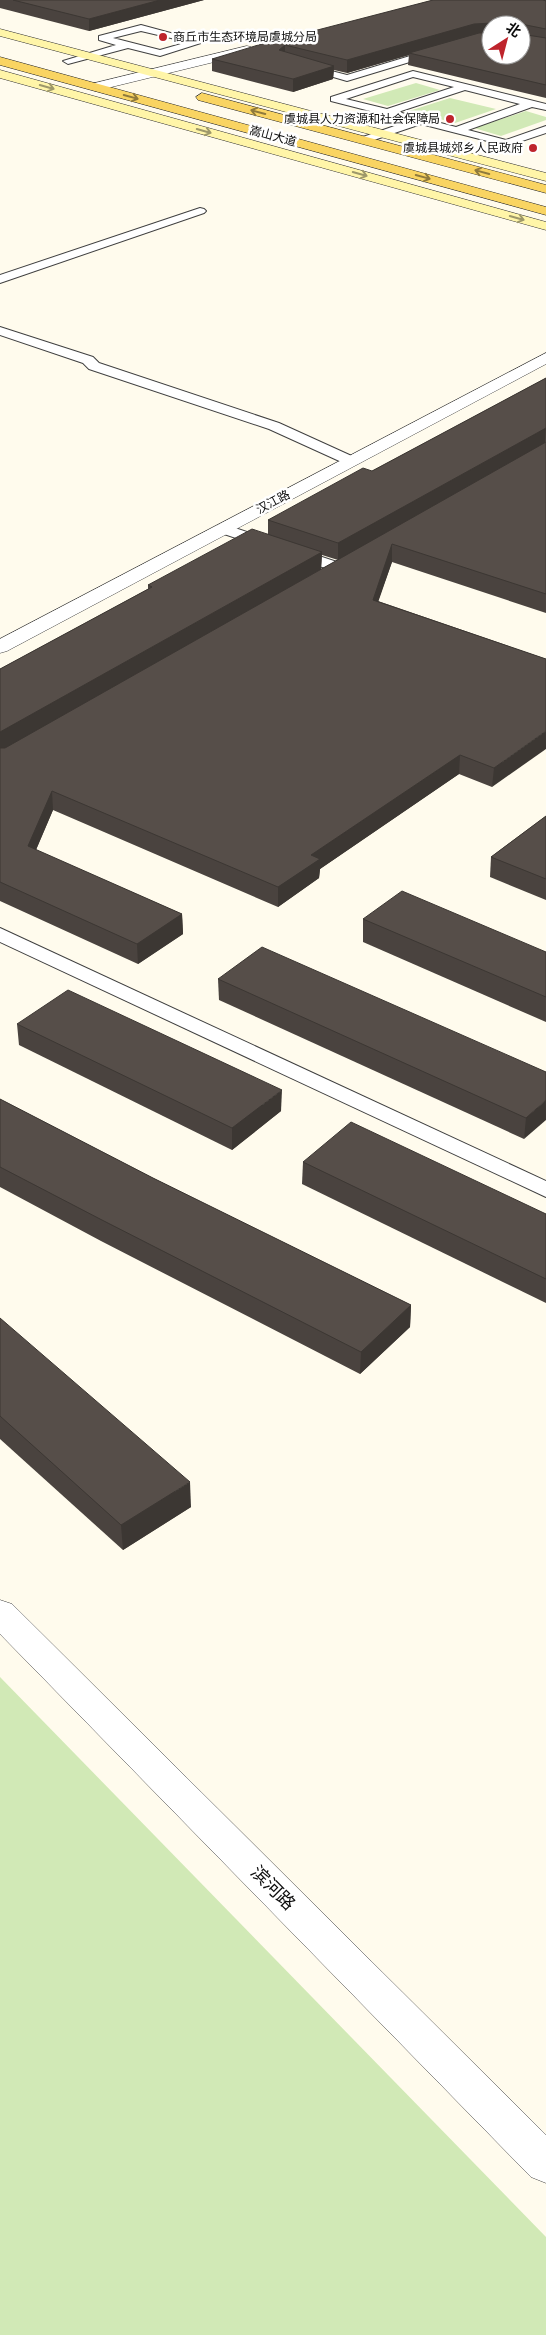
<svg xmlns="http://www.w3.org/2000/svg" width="546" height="2335" viewBox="0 0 546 2335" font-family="Spectral,'Noto Sans SC',serif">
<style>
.green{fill:#d1e9b6}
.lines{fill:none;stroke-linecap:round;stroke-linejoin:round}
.service-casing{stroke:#404040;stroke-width:2}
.minor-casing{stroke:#404040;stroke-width:1}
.tertiary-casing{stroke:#404040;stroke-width:1}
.secondary-casing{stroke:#2f2f2f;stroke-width:1}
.primary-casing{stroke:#1e1e1e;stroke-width:1}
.service{fill:#fff;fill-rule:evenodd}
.minor{fill:#fff;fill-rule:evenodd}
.tertiary{fill:#fff;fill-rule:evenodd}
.secondary{fill:#fff5a8;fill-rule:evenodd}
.primary{fill:#f9d462;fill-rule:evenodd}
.wall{fill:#4a433f;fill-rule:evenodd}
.shaded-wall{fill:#3c3733}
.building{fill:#564e49;stroke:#3c3733}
.oneway{stroke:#9e986a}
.oneway2{stroke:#8f7a3c}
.poi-dot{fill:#be242c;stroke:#fff;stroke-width:2}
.labels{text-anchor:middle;stroke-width:5;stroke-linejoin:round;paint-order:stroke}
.far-poi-label{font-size:12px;fill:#0d0d0d;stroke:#fff;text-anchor:end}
.far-street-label{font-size:12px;fill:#0d0d0d;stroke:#fff}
.near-street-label{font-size:18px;fill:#0d0d0d;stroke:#fff}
</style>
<rect width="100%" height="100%" fill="#fffbed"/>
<g class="green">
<polygon points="416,83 440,90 388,106 363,99"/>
<polygon points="450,98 496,109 455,123 409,111"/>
<polygon points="526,111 546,117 546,120 501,136 474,128"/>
<polygon points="0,1677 546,2237 546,2335 0,2335"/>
</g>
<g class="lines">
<defs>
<g id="service">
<path d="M141,25L204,42L160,56L128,48L68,64L63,61L116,45L99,40V36ZM141,31L188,42L160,50L113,38Z"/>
<polygon points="410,56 415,59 413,61 347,81 299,67 304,64 347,75"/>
<path d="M413,71L546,104V110L532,107L468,130L506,140L546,126V133L507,146L421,124L368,142H360V138L409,121L331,101V97ZM413,77L454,87L387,109L346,99ZM465,90L520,104L456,127L398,112Z"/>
<polygon points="200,208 204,209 206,211 204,213 0,283 0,275"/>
<polygon points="0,327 93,357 99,363 279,423 356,458 358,461 356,464 346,464 269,429 89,369 83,363 0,335"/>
<polygon points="223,524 346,565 348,568 346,571 334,571 218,532 215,529 218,526"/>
<polygon points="0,928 546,1181 546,1197 0,942"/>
</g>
<polygon id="minor" points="247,46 251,47 253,50 251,53 95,91 89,87 91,84"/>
<g id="tertiary">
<polygon points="546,353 546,364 7,651 0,653 0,639"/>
<polygon points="0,1600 12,1604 546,2135 546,2183 531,2177 0,1634"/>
</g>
<g id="secondary">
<polygon points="0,29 546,173 546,181 0,36"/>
<polygon points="0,70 546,222 546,230 0,78"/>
</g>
<g id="primary">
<polygon points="0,57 546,207 546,215 0,65"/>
<polygon points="202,93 546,185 546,193 198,100 196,97"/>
</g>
</defs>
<use href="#service" class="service-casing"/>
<use href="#minor" class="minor-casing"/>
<use href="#tertiary" class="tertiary-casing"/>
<use href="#secondary" class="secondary-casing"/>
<use href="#primary" class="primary-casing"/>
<use href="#service" class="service"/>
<use href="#minor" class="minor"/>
<use href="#tertiary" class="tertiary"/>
<use href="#secondary" class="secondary"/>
<use href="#primary" class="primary"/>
</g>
<g class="wall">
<polygon points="0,0 204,0 89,31 0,8"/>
<path d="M433,0H546V98L408,65L409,55L347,73L334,70L333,79L293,92L212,71V59ZM491,25H521V55H491Z"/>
<path d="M546,378V613L392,562L378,601L546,659L492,787L459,774L320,869L319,878L278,907L53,810L36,850L182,914L183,934L138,964L0,901V669L148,589V585L268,534V520L372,471ZM322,555L338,560L321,569Z"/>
<polygon points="546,816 546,900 490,877 491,857"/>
<polygon points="363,919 546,952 546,1022 363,942"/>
<polygon points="218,979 546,1072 524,1139 219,1000"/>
<polygon points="17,1024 281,1111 232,1150 19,1045"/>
<polygon points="0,1099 153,1178 411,1305 410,1327 360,1374 101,1241 0,1187"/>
<polygon points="303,1162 546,1214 546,1303 302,1184"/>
<polygon points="0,1318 191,1507 123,1550 0,1439"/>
</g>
<g class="shaded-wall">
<polygon points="160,0 204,0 89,31 89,19"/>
<polygon points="492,23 491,35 409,53 409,55 347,73 347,60 474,24"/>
<polygon points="285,45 285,57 279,50"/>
<polygon points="334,66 333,79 293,92 293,79"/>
<polygon points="546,428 545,444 338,560 338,543"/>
<polygon points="392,544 392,562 373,617 373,600"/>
<polygon points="322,552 321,569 0,752 0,732"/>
<polygon points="546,731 546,749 492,787 494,768"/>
<polygon points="460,755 459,774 320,869 319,878 278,907 278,887 311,855"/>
<polygon points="52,791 53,810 29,866 28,846"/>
<polygon points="182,914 183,934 138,964 137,944"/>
<polygon points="282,1090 281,1111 232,1150 232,1128"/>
<polygon points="546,1100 546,1120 524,1139 526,1118"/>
<polygon points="411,1305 410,1327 360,1374 361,1352"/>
<polygon points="190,1482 191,1507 123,1550 121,1525"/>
</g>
<g class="building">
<polygon points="13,0 160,0 89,19"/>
<polygon points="433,0 543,0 546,1 546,29 521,24 521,25 493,25 492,23 474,24 347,60 285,45 279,50 334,66 293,79 212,59 298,33 302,34"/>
<polygon points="521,29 521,34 546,38 546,85 409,53 479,33 491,33 491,55 521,55"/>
<polygon points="546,378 546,428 338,543 268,520 363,468 372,471"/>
<polygon points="546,442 546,594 392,544 373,600 546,659 546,731 494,768 460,755 311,855 320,859 278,887 52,791 28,846 182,914 137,944 0,882 0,748 5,748"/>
<polygon points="252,529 322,552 0,732 0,669 152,587 148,585"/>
<polygon points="546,816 546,879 491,857"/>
<polygon points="402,891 546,952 546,997 363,919"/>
<polygon points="262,947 546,1072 546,1100 526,1118 218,979"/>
<polygon points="68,990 282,1090 232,1128 17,1024"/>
<polygon points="0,1099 153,1178 411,1305 361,1352 100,1219 0,1167"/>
<polygon points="351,1122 546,1214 546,1279 303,1162"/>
<polygon points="0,1318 190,1482 121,1525 0,1416"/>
</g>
<defs><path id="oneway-shaft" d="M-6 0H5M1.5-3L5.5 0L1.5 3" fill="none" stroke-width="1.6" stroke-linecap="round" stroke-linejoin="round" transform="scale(1.25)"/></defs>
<g class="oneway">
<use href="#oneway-shaft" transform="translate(47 87) rotate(16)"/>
<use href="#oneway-shaft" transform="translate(204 131) rotate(16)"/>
<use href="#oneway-shaft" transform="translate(360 174) rotate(16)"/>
<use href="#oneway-shaft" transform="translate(517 218) rotate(16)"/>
</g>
<g class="oneway2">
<use href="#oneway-shaft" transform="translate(131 97) rotate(15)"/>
<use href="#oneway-shaft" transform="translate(258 112) rotate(-165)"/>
<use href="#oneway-shaft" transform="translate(482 172) rotate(-165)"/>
<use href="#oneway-shaft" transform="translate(423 177) rotate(15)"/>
</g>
<g class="poi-dot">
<circle cx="163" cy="37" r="5"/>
<circle cx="450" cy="119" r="5"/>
<circle cx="533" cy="148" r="5"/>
</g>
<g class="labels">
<g class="far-poi-label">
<text x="173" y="41" text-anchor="start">商丘市生态环境局虞城分局</text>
<text x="440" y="123">虞城县人力资源和社会保障局</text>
<text x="523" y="152">虞城县城郊乡人民政府</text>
</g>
<g class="far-street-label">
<text transform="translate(273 136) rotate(15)" y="4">嵩山大道</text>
<text transform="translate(273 502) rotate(-28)" y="4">汉江路</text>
</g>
<g class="near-street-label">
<text transform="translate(273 1888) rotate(45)" y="6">滨河路</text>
</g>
</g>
<g transform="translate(506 40) rotate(36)"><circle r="24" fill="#ffffff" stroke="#9e9e9e"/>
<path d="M0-4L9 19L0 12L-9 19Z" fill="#be242c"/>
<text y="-8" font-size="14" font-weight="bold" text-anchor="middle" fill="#0d0d0d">北</text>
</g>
</svg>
